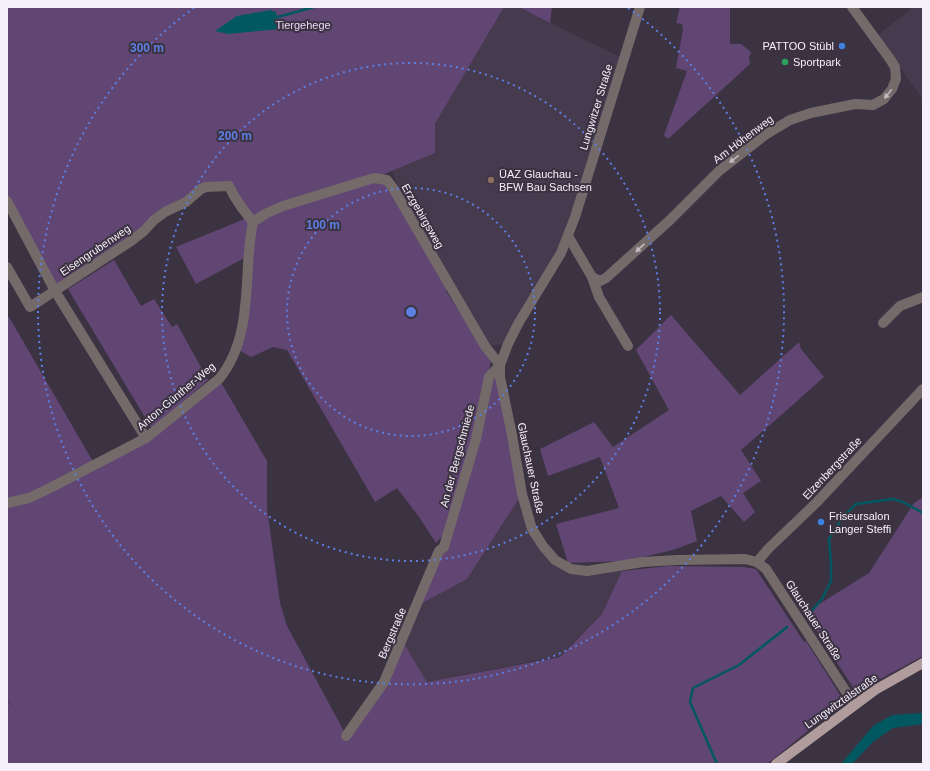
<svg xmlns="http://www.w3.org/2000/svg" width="930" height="771" viewBox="0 0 930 771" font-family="Arial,sans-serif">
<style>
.built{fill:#463a4f}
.green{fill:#614673}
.water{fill:#015860}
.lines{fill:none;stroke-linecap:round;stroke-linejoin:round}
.stream{stroke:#015860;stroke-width:2.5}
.minor{stroke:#746a6a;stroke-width:10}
.major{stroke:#b19c9d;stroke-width:10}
.oneway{fill:#c2bac0}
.ring{fill:none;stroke:#5e7fe2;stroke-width:2;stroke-dasharray:2 4}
.shop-dot{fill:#3f7fe0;stroke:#3b3242;stroke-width:1.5}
.leisure-dot{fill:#2e9e5b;stroke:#3b3242;stroke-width:1.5}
.education-dot{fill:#8d6e63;stroke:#3b3242;stroke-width:1.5}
.labels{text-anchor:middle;stroke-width:4;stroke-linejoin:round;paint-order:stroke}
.park-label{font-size:11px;fill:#e9d6f6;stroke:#3b3242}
.poi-label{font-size:11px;fill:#f6f0fa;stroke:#3b3242;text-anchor:start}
.street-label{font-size:11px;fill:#f6f0fa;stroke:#3b3242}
.centre{fill:#5e7fe2;stroke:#3b3242;stroke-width:2}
.ring-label{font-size:12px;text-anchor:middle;font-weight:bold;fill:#5e7fe2;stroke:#3b3242;stroke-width:4;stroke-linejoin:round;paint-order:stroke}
</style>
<rect width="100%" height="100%" fill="#3b3242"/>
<g class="built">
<polygon points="504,7 519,7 624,59 575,217 508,344 489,346 403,200 392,171 435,153 435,124"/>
<polygon points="913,7 923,7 923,100 878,35"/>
<polygon points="522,494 543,546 571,569 625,566 602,614 560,656 427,682 402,640 417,606 467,579"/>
</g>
<g class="green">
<polygon points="7,7 504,7 435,124 435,153 375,178 387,180 446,278 446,291 491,361 474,438 446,532 436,543 419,517 397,488 375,502 287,350 273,347 251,357 237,349 248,256 196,284 176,247 247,218 229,186 206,187 55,288 7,198"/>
<polygon points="519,7 552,7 550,23"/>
<polygon points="680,7 730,7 730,44 741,44 751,52 749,57 750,64 669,138 666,138 664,135 687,71 676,68 683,29 682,24 676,23"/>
<polygon points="114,260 141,306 154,299 172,327 177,324 208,380 152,429 68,289"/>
<polygon points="671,315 740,395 799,342 801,349 824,377 778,418 741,450 761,481 743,493 755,512 744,522 721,496 691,511 697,541 673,550 626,561 568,563 556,524 619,508 600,457 548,476 540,449 594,422 613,447 669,410 636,350"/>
<polygon points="9,317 95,465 146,438 219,379 267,461 267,508 280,603 287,626 346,735 384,682 402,640 427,682 560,657 602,614 622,571 669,566 743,567 756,569 804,642 806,641 840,695 840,705 767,764 7,764 7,699 16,712 7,698 7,318"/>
<polygon points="500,365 522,494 467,579 417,606 439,551 489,377"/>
<polygon points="923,497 923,656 856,692 805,613 869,573 914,503"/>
</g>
<g class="water">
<polygon points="270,10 276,12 280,29 228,34 215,31 237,16"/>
<polygon points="923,713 923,724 893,728 873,742 852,764 841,764 873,726 892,715"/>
</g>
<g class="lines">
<g class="stream">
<polyline points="278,17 314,7"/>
<polyline points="810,613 822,599 831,581 831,564 829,539 843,517 856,504 893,499 903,502 923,513"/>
<polyline points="717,764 690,702 693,688 739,665 787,627"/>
</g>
<g class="minor">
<polyline points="640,7 575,217 561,253 518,324 508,344 500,365 500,377 512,435 522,494 532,529 543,546 555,560 571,569 587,571 643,562 677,560 745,559 757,562 766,569 854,704"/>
<polyline points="7,201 55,291 146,438"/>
<polyline points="253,222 265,214 283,206 374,178 387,180 393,188 485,346 500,365 489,377 476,439 446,540 444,547 439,551 384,682 346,736"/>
<polyline points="568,236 592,277 599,297 628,346"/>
<path d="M7,267L30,307L131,241L144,231L154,220L165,212L186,202L201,189L206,187L229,186C235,200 244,211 253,222"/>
<polyline points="592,277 600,281 606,278 670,220 719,171 765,135 790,120 811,113 855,104 873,105 884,99 892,89 896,79 895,67 890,59 852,7"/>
<polyline points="883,323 900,306 923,297"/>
<path d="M7,503L29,498L50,488L146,438L219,379C245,348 246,304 248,265C249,250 250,236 253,222"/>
<polyline points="757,562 768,549 816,503 923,389"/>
</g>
<polyline class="major" points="776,764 875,690 923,663"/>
</g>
<defs><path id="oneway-solid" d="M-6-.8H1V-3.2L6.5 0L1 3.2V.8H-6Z"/></defs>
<g class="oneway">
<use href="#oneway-solid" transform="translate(888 94) rotate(129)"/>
<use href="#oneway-solid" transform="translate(734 159) rotate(142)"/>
<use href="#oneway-solid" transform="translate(640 248) rotate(137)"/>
</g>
<g class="ring">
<circle cx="411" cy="312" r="124"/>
<circle cx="411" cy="312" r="249"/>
<path d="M628 8A373 373 0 1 1 194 8"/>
</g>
<g class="shop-dot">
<circle cx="842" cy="46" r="4"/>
<circle cx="821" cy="522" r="4"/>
</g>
<circle class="leisure-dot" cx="785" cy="62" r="4"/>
<circle class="education-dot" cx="491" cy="180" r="4"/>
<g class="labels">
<g class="park-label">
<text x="303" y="29">Tiergehege</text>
</g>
<g class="poi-label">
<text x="834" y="50" text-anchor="end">PATTOO Stübl</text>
<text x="793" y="66">Sportpark</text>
<text x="499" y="178">ÜAZ Glauchau -<tspan x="499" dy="13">BFW Bau Sachsen</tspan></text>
<text x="829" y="520">Friseursalon<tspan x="829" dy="13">Langer Steffi</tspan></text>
</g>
<g class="street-label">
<text transform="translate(596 107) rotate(-73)" y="4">Lungwitzer Straße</text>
<text transform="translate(743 139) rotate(-37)" y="4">Am Höhenweg</text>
<text transform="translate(423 216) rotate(60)" y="4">Erzgebirgsweg</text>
<text transform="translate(95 250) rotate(-34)" y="4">Eisengrubenweg</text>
<text transform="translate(176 396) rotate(-40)" y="4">Anton-Günther-Weg</text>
<text transform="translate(457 456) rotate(-75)" y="4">An der Bergschmiede</text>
<text transform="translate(531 468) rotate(78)" y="4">Glauchauer Straße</text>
<text transform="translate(832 468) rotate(-47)" y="4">Elzenbergstraße</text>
<text transform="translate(814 620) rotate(57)" y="4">Glauchauer Straße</text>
<text transform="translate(392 633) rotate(-67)" y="4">Bergstraße</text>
<text transform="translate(841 701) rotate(-35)" y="4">Lungwitztalstraße</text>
</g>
</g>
<circle cx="411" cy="312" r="6" class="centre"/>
<g class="ring-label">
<text x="147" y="52">300 m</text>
<text x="235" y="140">200 m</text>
<text x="323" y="229">100 m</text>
</g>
<rect width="930" height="771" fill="none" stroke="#f6f0fa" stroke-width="16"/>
</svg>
